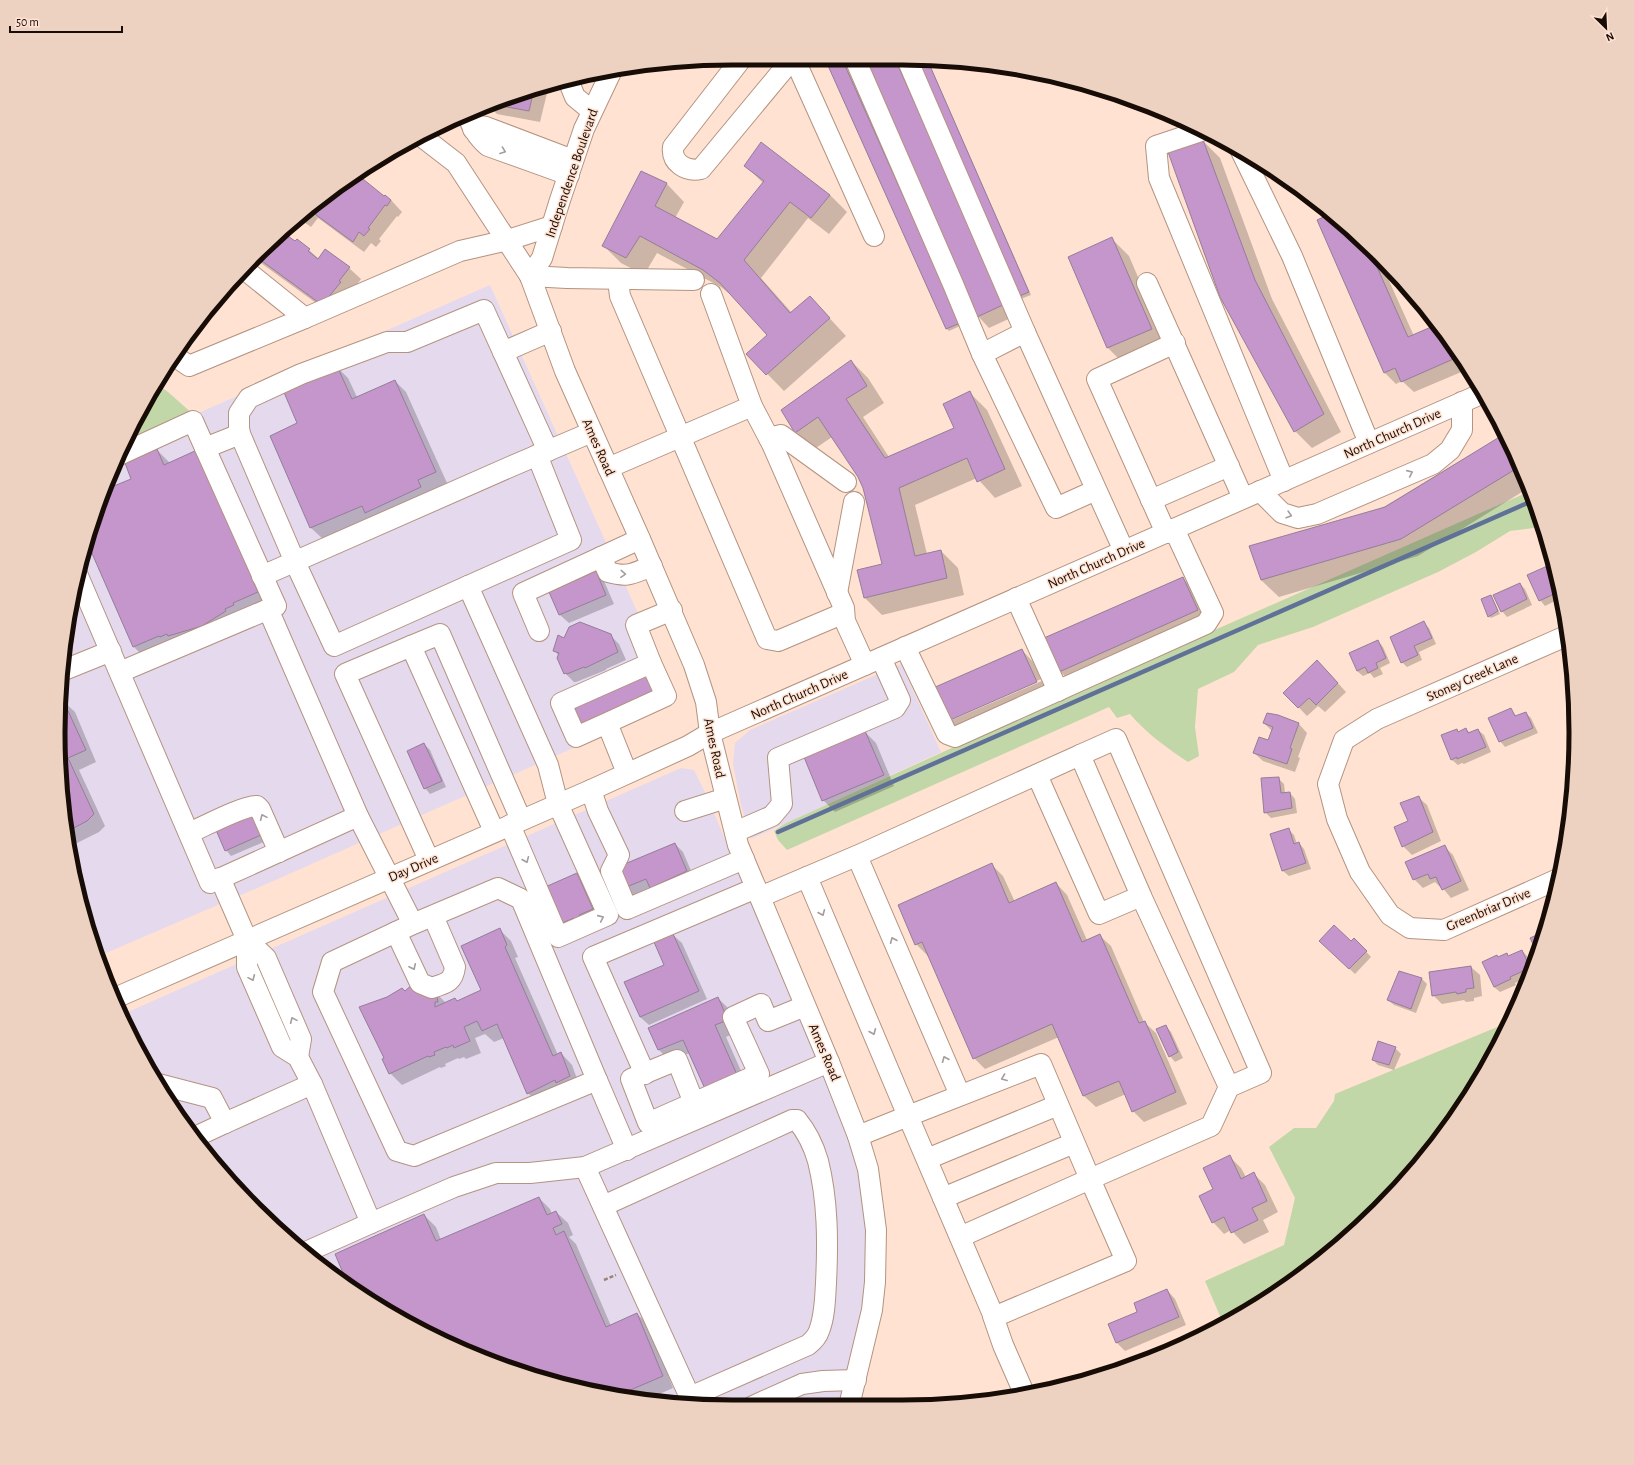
<svg xmlns="http://www.w3.org/2000/svg" width="1634" height="1465" viewBox="0 0 1634 1465" font-family="'Alegreya Sans',sans-serif">
<style>
.commercial{fill:#e5d9ee}
.green{fill:#c2d7a7}
.shadow{fill:#0003;fill-rule:evenodd}
.lines{fill:none;stroke-linecap:round;stroke-linejoin:round}
.stream{stroke:#607198;stroke-width:4.5}
.building{fill:#c496cc;stroke:#957d99}
.minor-casing{stroke:#b49380;stroke-width:22}
.path{stroke:#998478;stroke-width:2.5;stroke-dasharray:4 2;stroke-linecap:butt}
.minor{stroke:#fff;stroke-width:20}
.oneway{stroke:#a39e9b}
.labels{text-anchor:middle;stroke-width:3;stroke-linejoin:round;paint-order:stroke}
.street-label{font-size:14px;fill:#180c06;stroke:#ffe2d1}
.rim{fill:none;stroke:#180c06;stroke-width:5}
</style>
<rect width="100%" height="100%" fill="#ffe2d1"/>
<g class="commercial">
<polygon points="490,285 672,689 668,706 271,882 99,956 81,907 64,821 58,733 71,601 94,515 123,446"/>
<polygon points="901,664 941,752 751,839 741,805 733,764 735,743 750,730"/>
<polygon points="681,768 694,770 705,792 838,1105 857,1164 869,1228 866,1295 841,1406 688,1406 558,1384 434,1338 322,1267 225,1177 172,1107 128,1031 121,1015"/>
</g>
<g class="green">
<polygon points="158,385 168,392 194,415 123,446 127,434"/>
<path d="M1528,492L1541,527L1510,531L1476,552L1438,572L1313,627L1258,645L1234,672L1198,689L1195,727L1199,756L1188,762C1168,749 1145,732 1130,714L1117,718L1109,707L787,850L778,840L774,831L784,824L1142,662Z"/>
<polygon points="1507,1023 1486,1070 1408,1177 1312,1268 1223,1323 1205,1281 1284,1245 1295,1198 1269,1147 1294,1128 1316,1128 1334,1101 1335,1094"/>
</g>
<g class="shadow">
<polygon points="826,59 843,59 962,325 949,331 947,329"/>
<polygon points="863,59 901,59 1015,316 989,328 978,316"/>
<polygon points="927,59 1031,295 1018,300"/>
<polygon points="549,85 540,122 497,114 488,105 515,94"/>
<polygon points="1203,141 1220,158 1272,299 1341,432 1312,448 1295,431"/>
<polygon points="746,166 830,195 847,212 829,234 808,218 761,278 792,313 810,297 846,336 784,391 748,354 768,335 732,296 721,287 657,253 644,275 621,263 604,246 641,172 667,184 684,202 675,218 717,240 763,183"/>
<polygon points="347,182 350,184 391,200 402,212 398,217 397,216 379,239 381,241 376,247 371,243 364,252 318,218 311,227 298,218 322,198"/>
<polygon points="1328,212 1346,226 1381,263 1414,336 1438,325 1466,370 1414,392 1402,381 1396,384 1384,372"/>
<polygon points="1112,239 1129,256 1168,347 1125,365 1108,348 1069,257"/>
<polygon points="295,243 309,250 319,259 326,250 349,268 361,279 334,316 254,258 256,255"/>
<polygon points="851,361 868,378 884,403 863,417 889,457 955,428 970,393 987,410 1022,486 995,498 977,478 915,505 927,554 941,551 958,568 964,595 882,615 865,598 884,564 864,488 859,476 832,437 813,450 796,432 782,410"/>
<polygon points="337,367 348,378 357,397 395,381 406,392 447,483 323,539 311,528 271,436 298,423"/>
<polygon points="1506,434 1527,489 1418,556 1279,597 1261,580"/>
<polygon points="157,450 170,463 197,452 269,604 145,658 134,647 87,540 94,515 104,492 132,479"/>
<polygon points="1554,564 1559,599 1545,606 1540,600"/>
<polygon points="596,573 604,581 614,604 569,623 560,615 550,592"/>
<polygon points="1182,578 1194,589 1208,622 1071,683 1060,671"/>
<polygon points="1520,584 1525,589 1532,605 1507,617 1502,611"/>
<polygon points="1491,596 1500,614 1491,618 1489,616"/>
<polygon points="1424,623 1429,628 1436,644 1419,652 1422,660 1407,667 1402,662"/>
<polygon points="610,635 619,644 626,660 606,669 606,670 576,682 574,682 565,673 559,656 554,650 565,639"/>
<polygon points="1378,641 1383,647 1390,663 1380,668 1383,674 1374,678 1370,673 1363,676 1357,671"/>
<path d="M1022,650L1033,662L1047,693L960,731L948,720ZM1041,679L1042,681L952,720V717Z"/>
<polygon points="1326,670 1346,692 1325,712 1318,706 1307,716 1285,693"/>
<polygon points="63,701 75,712 96,762 79,770 105,826 99,832 69,847 64,821 58,733 61,702"/>
<polygon points="1511,709 1517,717 1526,713 1531,718 1538,733 1505,747 1500,741"/>
<polygon points="1279,717 1299,724 1307,733 1298,757 1300,758 1295,772 1263,761 1254,753 1269,741 1272,731 1264,723"/>
<polygon points="1466,729 1470,733 1478,730 1484,735 1491,752 1464,764 1462,763 1458,765 1452,760 1442,736 1456,730 1459,732"/>
<polygon points="865,732 876,743 894,786 835,812 823,800"/>
<polygon points="424,744 430,750 446,787 430,794 425,788"/>
<polygon points="1278,778 1284,784 1285,793 1290,793 1295,799 1297,813 1271,818 1265,812"/>
<polygon points="1571,787 1571,798 1567,789"/>
<polygon points="1418,797 1427,805 1441,841 1412,855 1403,846 1409,821"/>
<polygon points="252,815 266,841 231,856 226,850"/>
<polygon points="1288,829 1294,835 1297,844 1299,843 1304,849 1311,869 1289,876 1283,871 1271,834"/>
<polygon points="675,844 683,852 695,880 633,896 624,888"/>
<polygon points="1445,847 1453,855 1469,890 1451,898 1441,886 1440,887 1435,882 1423,888 1414,879"/>
<polygon points="992,865 1003,876 1015,902 1056,883 1067,895 1087,940 1099,935 1111,946 1144,1022 1156,1033 1187,1104 1144,1122 1133,1111 1126,1094 1096,1107 1084,1096 1059,1037 985,1069 974,1058 929,955 928,956 916,944"/>
<polygon points="577,874 585,882 601,918 588,927 561,923"/>
<polygon points="500,930 511,941 518,957 515,958 558,1055 561,1053 572,1065 580,1087 539,1104 528,1093 504,1038 494,1042 485,1034 475,1038 481,1053 466,1059 464,1057 459,1059 458,1058 445,1064 446,1066 441,1068 440,1067 402,1085 390,1073 405,992 436,993 446,1003 457,1002 482,991"/>
<polygon points="673,935 682,943 707,999 649,1025 640,1017 665,965"/>
<polygon points="1354,939 1371,957 1355,974 1320,941 1351,943"/>
<polygon points="1522,951 1527,956 1532,967 1528,977 1515,983 1516,985 1500,992 1494,987 1499,958 1507,955 1509,957"/>
<polygon points="1471,967 1480,975 1482,996 1474,998 1474,1001 1466,1002 1464,1000 1442,1004 1433,995"/>
<polygon points="1422,979 1427,984 1416,1013 1394,1005 1388,1000"/>
<polygon points="718,998 729,1009 739,1031 726,1037 749,1089 690,1053 670,1061 659,1050 650,1028"/>
<polygon points="1166,1026 1171,1032 1183,1058 1175,1062 1170,1056"/>
<polygon points="1395,1048 1401,1054 1394,1070 1378,1065 1373,1060"/>
<polygon points="1229,1156 1241,1168 1246,1177 1254,1174 1265,1185 1278,1212 1263,1220 1269,1232 1244,1244 1231,1230 1224,1234 1213,1222 1215,1190"/>
<polygon points="539,1198 550,1209 552,1214 556,1212 568,1223 573,1235 569,1237 576,1244 611,1326 637,1314 649,1325 673,1388 648,1399 558,1384 434,1338 345,1282 424,1215 436,1227 441,1240"/>
<polygon points="1167,1290 1175,1299 1186,1325 1125,1351 1117,1343 1109,1325 1138,1312"/>
</g>
<g class="lines">
<polyline class="stream" points="778,832 1532,501"/>
</g>
<g class="building">
<polygon points="825,59 842,59 960,323 946,329"/>
<polygon points="862,59 895,59 1005,304 977,317"/>
<polygon points="910,59 927,59 1029,292 1015,298"/>
<polygon points="534,89 529,111 491,104 515,94"/>
<polygon points="1203,140 1255,280 1324,414 1294,432 1220,297 1168,152"/>
<polygon points="761,142 830,195 811,218 790,202 744,260 790,313 810,296 830,318 766,375 746,354 767,335 720,283 703,270 640,236 626,258 602,246 641,171 667,183 655,206 717,239 764,181 744,166"/>
<polygon points="358,175 384,196 385,195 391,200 387,206 385,205 368,228 370,229 364,236 359,232 353,242 308,209 322,198 347,182 346,183 348,185 351,179"/>
<polygon points="1326,211 1346,226 1370,251 1408,337 1438,324 1458,357 1401,382 1395,368 1384,373 1317,220 1328,215"/>
<polygon points="282,232 295,241 297,239 310,249 308,251 318,259 325,249 350,267 339,281 341,282 322,305 255,256"/>
<polygon points="1112,237 1152,329 1107,348 1068,257"/>
<polygon points="851,360 867,386 846,399 885,458 954,428 943,404 970,391 1005,469 977,482 967,458 899,488 915,556 941,550 947,578 864,598 857,570 882,564 863,488 858,477 818,417 795,433 781,410"/>
<polygon points="337,366 352,399 395,380 436,472 418,480 421,487 365,513 362,506 310,528 270,436 297,423 283,390"/>
<polygon points="1506,433 1519,467 1401,539 1261,580 1249,546 1385,507"/>
<polygon points="157,449 164,465 197,450 258,592 233,603 234,605 225,609 226,611 202,626 168,636 167,634 160,637 159,636 133,647 87,542 94,515 104,490 131,479 125,463"/>
<polygon points="1554,563 1558,588 1553,591 1554,594 1539,601 1527,575"/>
<polygon points="596,571 606,595 559,615 549,592"/>
<polygon points="1183,577 1198,610 1059,672 1044,638"/>
<polygon points="1520,583 1527,599 1501,612 1493,595"/>
<polygon points="1491,595 1498,611 1488,617 1481,599"/>
<polygon points="1424,621 1432,638 1414,646 1418,655 1401,663 1390,637"/>
<polygon points="580,622 611,634 618,652 585,668 584,667 567,674 566,673 564,674 557,658 559,653 553,651 558,635 564,638 569,627"/>
<polygon points="1378,640 1386,658 1376,663 1378,668 1368,673 1365,667 1357,671 1349,653"/>
<polygon points="1022,649 1037,682 948,721 933,688"/>
<polygon points="1317,660 1338,683 1316,705 1309,698 1298,708 1283,693"/>
<polygon points="650,672 658,692 578,727 570,708"/>
<polygon points="63,700 86,750 68,758 94,814 87,821 66,832 64,821 58,733 61,701"/>
<polygon points="1511,708 1515,716 1526,712 1533,728 1499,742 1488,718"/>
<polygon points="1267,713 1278,715 1299,723 1290,748 1292,749 1287,764 1253,753 1259,737 1268,740 1273,727 1263,723"/>
<polygon points="1466,728 1468,733 1478,729 1486,747 1457,759 1457,757 1451,760 1441,735 1457,729 1458,732"/>
<polygon points="865,731 884,775 822,801 804,757"/>
<polygon points="424,743 442,781 424,789 407,751"/>
<polygon points="1279,777 1281,793 1290,792 1292,808 1264,813 1261,778"/>
<polygon points="1419,796 1433,832 1402,847 1394,827 1408,821 1400,803"/>
<polygon points="252,814 261,835 225,851 216,830"/>
<polygon points="1289,828 1294,844 1299,842 1306,863 1282,871 1270,834"/>
<polygon points="675,843 687,871 650,888 646,879 624,888 615,868"/>
<polygon points="1445,845 1461,881 1442,890 1436,877 1430,879 1428,874 1413,880 1405,862"/>
<polygon points="992,863 1009,903 1056,882 1082,942 1100,934 1139,1023 1145,1021 1176,1092 1132,1112 1119,1081 1083,1096 1052,1024 973,1059 922,942 915,945 898,905"/>
<polygon points="577,873 593,909 579,915 580,918 575,921 574,918 560,924 543,888"/>
<polygon points="1334,925 1351,941 1354,938 1367,951 1349,969 1319,941"/>
<polygon points="500,928 507,945 505,947 553,1056 561,1052 570,1076 556,1083 555,1080 527,1094 497,1024 482,1031 477,1021 464,1027 470,1041 454,1048 453,1045 447,1048 446,1047 434,1052 435,1055 429,1057 428,1056 389,1074 382,1059 384,1058 359,1007 387,997 402,988 405,991 414,983 436,992 438,1002 435,1002 435,1007 455,998 457,1001 481,990 461,946"/>
<polygon points="1541,933 1543,937 1538,954 1530,938"/>
<polygon points="673,934 699,991 640,1017 624,982 664,965 654,942"/>
<polygon points="1522,950 1530,968 1510,977 1511,979 1494,987 1482,962 1497,955 1498,957 1507,953 1508,956"/>
<polygon points="1471,966 1474,988 1466,989 1466,992 1457,994 1456,992 1432,996 1429,972"/>
<polygon points="1399,971 1422,978 1411,1009 1387,1000"/>
<polygon points="718,997 728,1020 715,1025 738,1077 706,1091 683,1040 658,1050 648,1028"/>
<polygon points="1166,1025 1178,1052 1169,1057 1156,1029"/>
<polygon points="1378,1041 1396,1047 1389,1065 1372,1060"/>
<polygon points="1230,1155 1241,1179 1254,1172 1267,1201 1252,1208 1258,1220 1231,1233 1224,1217 1212,1223 1199,1196 1213,1189 1203,1168"/>
<polygon points="539,1197 547,1215 556,1211 562,1224 553,1228 556,1235 564,1231 606,1327 637,1313 663,1376 621,1394 558,1384 434,1338 344,1281 346,1280 335,1254 424,1214 436,1241"/>
<polygon points="1167,1289 1179,1317 1116,1343 1108,1324 1137,1312 1134,1303"/>
</g>
<g class="lines">
<defs>
<g id="minor">
<path d="M742,58L673,147C671,163 686,172 701,169L793,58"/>
<polyline points="794,58 874,236"/>
<polyline points="855,59 953,284 982,354"/>
<polyline points="907,59 1025,332"/>
<polyline points="568,80 575,97 592,111"/>
<path d="M467,114C472,127 477,137 488,146L569,175"/>
<polyline points="473,129 479,126 486,127 573,160"/>
<polyline points="1201,131 1156,146 1159,178 1284,481"/>
<polyline points="421,136 456,163 530,276 565,371 640,539 694,665 706,702 710,733 738,845 829,1062 858,1136 868,1169 876,1230 875,1282 872,1310 849,1406"/>
<polyline points="1240,149 1292,256 1369,443"/>
<polyline points="244,269 305,318 460,251 508,240 552,226"/>
<polyline points="530,276 542,258 560,200 584,129 612,70"/>
<polyline points="530,276 567,278 694,280"/>
<polyline points="618,280 620,296 767,639 778,641 844,613"/>
<polyline points="1147,283 1243,498"/>
<polyline points="711,294 752,406 772,444 844,608 845,621 865,665"/>
<polyline points="503,352 551,331"/>
<polyline points="176,357 189,366 305,318"/>
<polyline points="769,438 781,435 846,482"/>
<polyline points="119,455 193,421 205,448 240,434"/>
<polyline points="537,455 571,540 334,646 295,562 240,434 239,428 239,413 249,398 301,374 387,342 407,342 484,310 548,451"/>
<polyline points="608,468 752,406"/>
<polyline points="1096,490 1056,508 982,354 1025,332 1124,551"/>
<polyline points="1260,491 1282,513 1298,518 1317,514 1433,464 1450,450 1462,430 1462,402"/>
<polyline points="1151,500 1229,466"/>
<polyline points="1166,533 1097,379 1175,343"/>
<path d="M601,557L608,572C629,578 633,573 652,566"/>
<polyline points="78,576 210,883 358,816"/>
<polyline points="262,576 512,466 592,432"/>
<polyline points="468,586 548,765 558,804 608,915 558,937 510,825"/>
<polyline points="837,593 854,502"/>
<polyline points="1016,598 1058,691"/>
<polyline points="268,609 358,816 413,924 332,962 323,992 397,1151 414,1156 597,1080 521,899 498,888 413,924"/>
<polyline points="539,631 523,593 640,539"/>
<polyline points="411,646 440,634 521,820"/>
<polyline points="905,647 947,734 955,737 1206,624 1213,613 1174,529"/>
<polyline points="651,663 636,625 672,610"/>
<polyline points="64,670 111,651"/>
<polyline points="120,672 276,606 205,448"/>
<polyline points="607,723 576,737 561,703 651,663 666,696 607,723 627,773"/>
<polyline points="1037,775 1099,914 1141,896"/>
<polyline points="591,790 598,811 619,855 611,871 627,909 744,859"/>
<polyline points="685,811 726,798"/>
<polyline points="735,832 772,816 782,804 778,758 895,708 900,700 881,658"/>
<path d="M189,833C203,827 244,805 257,806L260,809L279,852"/>
<polyline points="857,856 960,1095"/>
<polyline points="429,860 345,674 411,646 494,831"/>
<polyline points="807,877 908,1116 1041,1064 1090,1179 960,1237"/>
<polyline points="220,878 247,940 266,958 301,1039 298,1057"/>
<polyline points="1556,880 1444,930 1410,928 1390,915 1360,872 1337,819 1328,784 1344,740 1377,719 1566,636"/>
<polyline points="760,897 861,854 1080,755 1142,898 1229,1087"/>
<path d="M396,932L420,983L432,988C445,983 453,983 455,967L433,916"/>
<polyline points="247,940 247,967 282,1047 298,1057 312,1084 371,1223 454,1187 496,1173 530,1173 585,1167 829,1062"/>
<polyline points="115,998 591,790 688,746 710,733 1481,394"/>
<polyline points="645,1074 593,957 756,888"/>
<polyline points="597,1080 627,1150"/>
<polyline points="158,1084 212,1098 225,1123 312,1084"/>
<polyline points="694,1103 677,1060 631,1079 648,1123 759,1074 733,1017 761,1004 768,1021 805,1006"/>
<polyline points="858,1136 908,1116 994,1317 1126,1261 1090,1179 1211,1126 1229,1087 1261,1073 1116,739 1080,755"/>
<polyline points="195,1137 225,1123"/>
<polyline points="927,1159 1058,1105"/>
<polyline points="585,1167 694,1406"/>
<polyline points="943,1198 1074,1143"/>
<path d="M603,1206L792,1120H797C806,1131 814,1147 818,1161C828,1201 828,1242 826,1283C825,1298 825,1316 819,1331C817,1337 813,1341 808,1345L690,1397"/>
<polyline points="306,1252 371,1223"/>
<polyline points="993,1316 1003,1345 1024,1393"/>
<polyline points="753,1406 802,1384 823,1381 856,1380"/>
</g>
</defs>
<use href="#minor" class="minor-casing"/>
<polyline class="path" points="604,1280 616,1275"/>
<use href="#minor" class="minor"/>
</g>
<defs><path id="oneway-chevron" d="M-2-3.5L2.5 0L-2 3.5" fill="none" stroke-width="1.6" stroke-linecap="round" stroke-linejoin="round"/></defs>
<g class="oneway">
<use href="#oneway-chevron" transform="translate(503 151) rotate(20)"/>
<use href="#oneway-chevron" transform="translate(1410 473) rotate(-24)"/>
<use href="#oneway-chevron" transform="translate(1289 515) rotate(16)"/>
<use href="#oneway-chevron" transform="translate(623 574) rotate(3)"/>
<use href="#oneway-chevron" transform="translate(263 817) rotate(-114)"/>
<use href="#oneway-chevron" transform="translate(526 860) rotate(67)"/>
<use href="#oneway-chevron" transform="translate(822 913) rotate(67)"/>
<use href="#oneway-chevron" transform="translate(601 918) rotate(-24)"/>
<use href="#oneway-chevron" transform="translate(893 940) rotate(-113)"/>
<use href="#oneway-chevron" transform="translate(413 967) rotate(65)"/>
<use href="#oneway-chevron" transform="translate(252 978) rotate(66)"/>
<use href="#oneway-chevron" transform="translate(293 1020) rotate(-114)"/>
<use href="#oneway-chevron" transform="translate(873 1032) rotate(67)"/>
<use href="#oneway-chevron" transform="translate(945 1059) rotate(-113)"/>
<use href="#oneway-chevron" transform="translate(1004 1078) rotate(159)"/>
</g>
<g class="labels">
<g class="street-label">
<text transform="translate(571 173) rotate(-71)" y="5">Independence Boulevard</text>
<text transform="translate(1392 433) rotate(-24)" y="5">North Church Drive</text>
<text transform="translate(599 447) rotate(66)" y="5">Ames Road</text>
<text transform="translate(1096 563) rotate(-24)" y="5">North Church Drive</text>
<text transform="translate(1472 677) rotate(-24)" y="5">Stoney Creek Lane</text>
<text transform="translate(799 694) rotate(-24)" y="5">North Church Drive</text>
<text transform="translate(715 748) rotate(78)" y="5">Ames Road</text>
<text transform="translate(413 867) rotate(-23)" y="5">Day Drive</text>
<text transform="translate(1488 909) rotate(-23)" y="5">Greenbriar Drive</text>
<text transform="translate(825 1052) rotate(67)" y="5">Ames Road</text>
</g>
</g>
<path d="M0 0H1634V1465H0ZM732 65H902A667 667 0 0 1 1569 732V733A667 667 0 0 1 902 1400H732A667 667 0 0 1 65 733V732A667 667 0 0 1 732 65Z" fill="#edd1c1" fill-rule="evenodd"/>
<path class="rim" d="M732 65H902A667 667 0 0 1 1569 732V733A667 667 0 0 1 902 1400H732A667 667 0 0 1 65 733V732A667 667 0 0 1 732 65Z"/>
<g transform="translate(1606 28) rotate(156)" stroke="#ffe2d1" stroke-width="3" paint-order="stroke">
<path d="M0-3L7 15L0 10L-7 15Z" fill="#180c06"/>
<text y="-6" font-size="11" font-weight="bold" text-anchor="middle" fill="#180c06">N</text>
</g>
<path d="M10 26v6h112v-6" fill="none" stroke="#180c06" stroke-width="2"/>
<text x="16" y="26" font-size="12" fill="#180c06" stroke="#ffe2d1" stroke-width="3" paint-order="stroke">50 m</text>
</svg>
